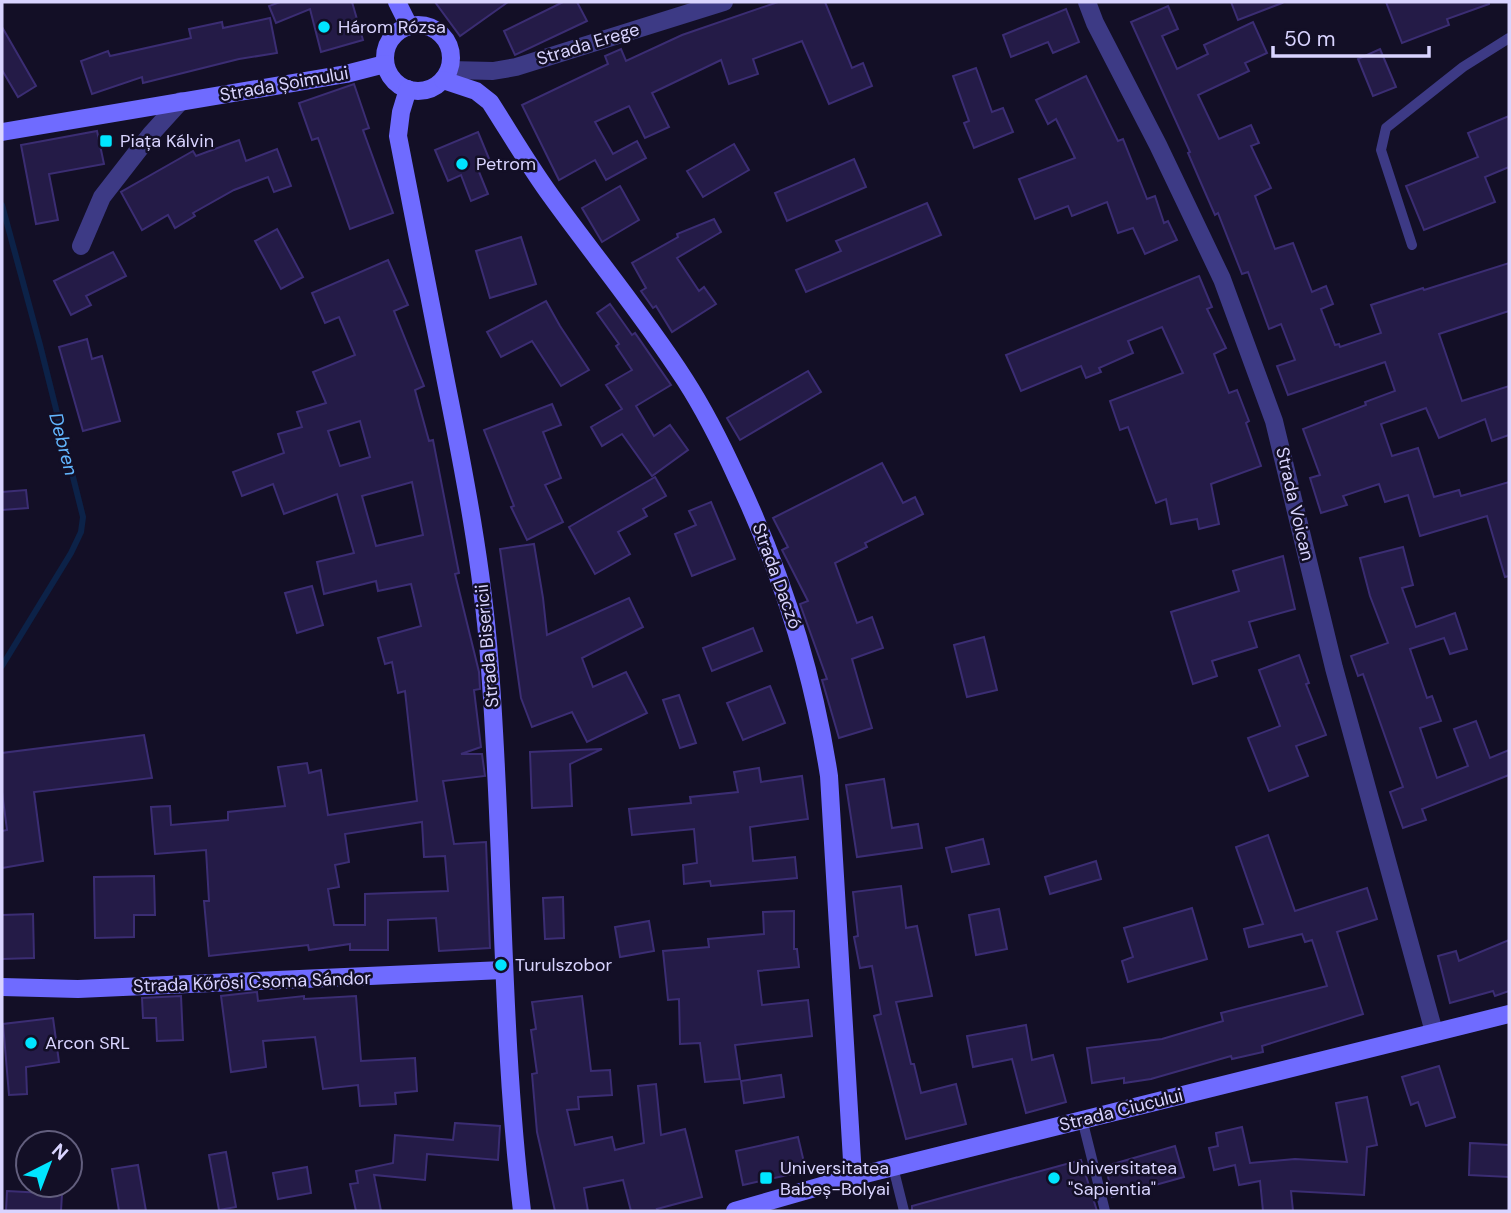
<svg xmlns="http://www.w3.org/2000/svg" width="1511" height="1213" viewBox="0 0 1511 1213" font-family="'DM Sans',sans-serif">
<style>
.lines{fill:none;stroke-linecap:round;stroke-linejoin:round}
.stream{stroke:#0c2248;stroke-width:6}
.building{fill:#241b47;stroke:#3b2d73;stroke-width:2;fill-rule:evenodd}
.lane{stroke:#3d3a85;stroke-width:10}
.street{stroke:#3d3a85;stroke-width:18}
.secondary{stroke:#6f6bff;stroke-width:18}
.poi-dot{fill:#00e5ff;stroke:#130f26;stroke-width:2.5}
.labels{text-anchor:middle;stroke-width:5;stroke-linejoin:round;paint-order:stroke}
.poi-label{font-size:18px;fill:#d9d4ff;stroke:#130f26;text-anchor:start}
.street-label{font-size:18px;fill:#d9d4ff;stroke:#130f26}
.water-label{font-size:19px;font-style:italic;fill:#62b6ff;stroke:#130f26}
</style>
<rect width="100%" height="100%" fill="#130f26"/>
<g class="lines">
<polyline class="stream" points="2,205 40,345 83,517 81,532 71,553 2,666"/>
</g>
<g class="building">
<polygon points="280,2 352,2 363,40 321,52 310,9 276,23 269,6"/>
<polygon points="435,2 508,2 460,36"/>
<polygon points="563,2 577,2 587,21 515,55 504,31"/>
<polygon points="778,2 825,2 852,68 863,63 872,86 829,104 802,41 753,59 758,74 729,84 721,60 652,93 669,127 645,138 629,106 595,122 613,154 637,141 646,158 606,180 595,160 559,180 522,105 608,64 605,56 621,49 626,61 682,35"/>
<polygon points="1231,2 1281,2 1282,3 1238,20"/>
<polygon points="1386,2 1489,2 1489,4 1447,19 1449,25 1402,43"/>
<polygon points="1168,6 1178,29 1162,36 1177,69 1208,54 1204,45 1253,22 1267,53 1245,63 1249,71 1198,95 1219,139 1251,125 1259,143 1251,146 1271,188 1255,196 1275,249 1293,243 1312,292 1326,286 1333,304 1321,309 1335,345 1339,344 1340,347 1381,333 1371,305 1423,288 1424,290 1509,263 1509,311 1439,334 1462,401 1509,386 1509,435 1492,441 1485,419 1439,438 1426,408 1381,424 1392,456 1418,448 1434,497 1459,490 1461,496 1509,482 1509,576 1505,577 1487,516 1420,536 1408,495 1385,502 1379,484 1343,496 1347,505 1321,513 1310,478 1320,475 1303,429 1366,405 1365,402 1395,391 1385,362 1288,395 1277,366 1295,360 1281,324 1269,329 1248,272 1242,274 1218,213 1215,215 1201,183 1188,153 1190,152 1131,22"/>
<polygon points="1066,9 1079,42 1053,53 1048,42 1011,57 1003,35"/>
<polygon points="270,18 277,53 239,59 143,83 142,77 92,94 81,61 108,51 110,56 191,38 189,29 222,22 223,28"/>
<polygon points="2,27 36,86 18,97 2,70"/>
<polygon points="1380,49 1396,87 1373,96 1358,59"/>
<polygon points="976,68 992,112 1003,108 1013,132 974,148 964,123 969,121 953,76"/>
<polygon points="1086,76 1118,141 1123,139 1147,199 1155,196 1164,223 1168,221 1177,240 1145,254 1133,228 1118,233 1107,202 1072,216 1068,206 1035,219 1019,179 1075,158 1056,119 1048,124 1036,100"/>
<polygon points="354,84 369,128 363,130 393,213 350,229 318,138 312,140 299,103"/>
<polygon points="1509,116 1509,167 1485,177 1495,202 1424,230 1406,186 1478,157 1468,133"/>
<polygon points="97,131 104,164 49,174 58,220 36,224 21,145"/>
<polygon points="478,132 490,161 477,167 488,194 471,201 461,175 448,181 435,150"/>
<polygon points="239,140 246,161 277,149 291,186 274,192 268,177 234,190 193,213 195,216 175,228 168,215 142,230 121,192 193,151 196,156"/>
<polygon points="734,144 749,170 703,197 687,171"/>
<polygon points="854,159 866,187 787,221 775,193"/>
<polygon points="620,186 639,220 602,242 582,208"/>
<polygon points="927,203 941,235 806,292 796,270 841,251 836,241"/>
<polygon points="714,219 721,232 677,258 699,291 704,287 716,304 672,332 656,306 653,308 641,291 646,288 632,263 678,237 677,234"/>
<polygon points="277,229 303,277 281,289 255,241"/>
<polygon points="521,237 536,284 490,298 476,251"/>
<polygon points="113,252 126,276 86,296 91,305 71,315 54,281"/>
<path d="M388,260L408,305L394,311L424,386L415,390L429,441L433,440L459,573L455,574L479,672L480,689L474,690L481,747L461,754H482L485,776L443,781L454,844L486,842L490,948L439,951L436,918L388,920V950H350V944L309,950L308,945L209,956L204,901H209L206,850L155,854L151,807L170,806L171,825L228,820V812L285,806L278,767L307,763L309,773L321,770L328,815L417,801L405,691L398,693L392,662L385,664L378,638L421,626L411,584L378,591L376,581L324,594L317,562L354,553L337,494L284,514L273,484L242,496L233,472L284,453L278,434L302,427L297,412L326,403L313,372L355,355L339,317L325,323L312,293ZM360,421L370,457L340,466L328,431ZM412,482L423,535L376,546L362,496ZM422,822L424,857L445,856L448,891L365,894V925H334L328,889L339,887L335,865L349,862L345,834Z"/>
<polygon points="1199,276 1212,307 1207,309 1226,348 1214,354 1229,393 1237,390 1249,421 1246,423 1261,466 1211,484 1219,524 1199,529 1197,519 1171,524 1166,499 1156,503 1128,427 1120,430 1110,401 1183,373 1162,327 1128,341 1133,353 1099,368 1101,372 1086,378 1081,366 1021,391 1006,355"/>
<polygon points="546,301 560,326 589,370 561,386 532,341 501,357 487,332"/>
<polygon points="610,304 632,335 635,333 671,385 636,406 654,436 670,425 688,450 652,476 622,434 602,446 591,427 622,409 606,385 632,370 616,346 619,344 597,313"/>
<polygon points="87,339 92,359 102,356 120,421 83,431 59,347"/>
<polygon points="808,371 821,392 740,440 727,418"/>
<polygon points="552,404 561,425 543,432 561,478 545,485 563,522 527,540 511,507 514,506 484,430"/>
<polygon points="882,463 903,503 915,497 923,514 865,543 867,547 835,563 857,623 872,617 883,648 852,659 872,728 839,738 822,680 827,679 800,604 808,601 782,550 788,547 773,518"/>
<polygon points="655,477 666,496 643,509 647,516 618,532 630,554 595,574 569,527"/>
<polygon points="26,490 28,508 2,510 2,492"/>
<polygon points="711,502 735,559 692,576 675,534 696,525 689,511"/>
<polygon points="534,544 543,598 547,635 629,598 643,627 582,658 593,687 626,672 647,713 587,742 572,712 532,727 521,698 500,549"/>
<polygon points="1403,547 1413,585 1402,588 1416,627 1455,613 1467,649 1450,654 1444,638 1410,649 1427,698 1432,696 1441,721 1420,728 1437,778 1468,766 1454,729 1476,721 1490,758 1509,750 1509,775 1422,809 1426,820 1403,828 1390,792 1403,787 1363,674 1358,676 1351,656 1388,643 1370,596 1360,558"/>
<polygon points="1283,556 1295,609 1249,622 1257,647 1212,661 1217,676 1193,684 1171,612 1239,591 1233,571"/>
<polygon points="312,586 323,625 297,633 285,593"/>
<polygon points="753,628 762,651 712,671 703,648"/>
<polygon points="984,637 997,690 967,697 954,645"/>
<polygon points="1299,655 1309,683 1306,684 1326,735 1296,746 1308,776 1269,791 1248,738 1280,726 1259,670"/>
<polygon points="770,686 785,723 743,740 727,703"/>
<polygon points="679,695 696,743 680,748 663,700"/>
<polygon points="144,735 152,778 34,792 43,861 2,868 2,831 7,830 2,792 2,753"/>
<polygon points="602,749 570,764 572,806 532,808 530,752"/>
<polygon points="759,768 761,782 802,776 808,819 750,827 753,861 795,857 797,878 711,886 710,881 684,884 683,865 697,863 694,829 632,835 629,809 691,803 690,797 738,792 734,772"/>
<polygon points="884,779 892,828 918,824 922,848 857,857 846,785"/>
<polygon points="1268,835 1295,911 1367,888 1377,919 1337,932 1363,1014 1262,1046 1263,1052 1232,1059 1231,1056 1151,1079 1124,1083 1124,1078 1092,1083 1087,1048 1162,1039 1223,1021 1221,1013 1327,986 1312,940 1305,942 1302,934 1249,947 1244,929 1263,924 1236,847"/>
<polygon points="983,839 989,864 952,872 946,848"/>
<polygon points="1096,861 1101,879 1050,894 1045,877"/>
<polygon points="154,876 155,915 134,915 134,937 95,938 94,877"/>
<polygon points="901,886 906,928 917,926 932,996 896,1002 911,1064 914,1064 921,1093 956,1084 966,1124 906,1139 874,1016 881,1014 872,966 860,968 854,937 858,936 853,892"/>
<polygon points="563,897 564,938 545,939 543,898"/>
<polygon points="1192,908 1207,959 1128,982 1122,961 1133,957 1124,928"/>
<polygon points="999,909 1007,949 976,955 969,915"/>
<polygon points="794,911 794,949 797,949 799,967 758,971 762,1005 808,1000 812,1036 735,1045 740,1079 705,1082 700,1043 680,1044 679,999 668,1000 663,951 709,947 708,939 764,934 763,912"/>
<polygon points="33,914 34,958 2,959 2,915"/>
<polygon points="649,921 654,951 620,957 615,927"/>
<polygon points="1509,940 1509,991 1495,996 1493,991 1450,1003 1438,956 1456,951 1459,961"/>
<polygon points="257,992 258,1001 304,996 304,999 356,996 361,1061 415,1058 417,1091 395,1093 396,1104 360,1106 358,1085 323,1089 315,1037 263,1041 266,1067 231,1072 221,996"/>
<polygon points="181,996 183,1040 157,1041 156,1018 143,1018 142,998"/>
<polygon points="582,996 591,1071 610,1070 612,1095 578,1097 579,1109 567,1110 575,1145 612,1137 615,1150 644,1143 638,1086 656,1084 661,1135 685,1129 702,1197 657,1209 658,1211 631,1211 623,1180 584,1188 588,1211 555,1211 537,1132 532,1074 537,1073 531,1030 536,1029 532,1002"/>
<polygon points="53,1018 59,1062 26,1067 27,1094 9,1095 3,1024"/>
<polygon points="1026,1025 1032,1060 1053,1055 1066,1102 1026,1113 1012,1059 973,1067 967,1036"/>
<polygon points="1439,1066 1455,1117 1426,1126 1418,1102 1411,1105 1402,1077"/>
<polygon points="781,1075 784,1097 744,1103 741,1081"/>
<polygon points="1367,1097 1377,1145 1367,1147 1364,1195 1291,1191 1293,1211 1263,1211 1260,1181 1239,1185 1235,1165 1214,1170 1209,1148 1218,1146 1216,1133 1242,1127 1250,1163 1295,1159 1347,1162 1336,1103"/>
<polygon points="455,1123 500,1126 498,1160 427,1154 425,1180 374,1175 381,1211 356,1211 350,1184 358,1183 356,1171 393,1163 395,1135 453,1140"/>
<polygon points="798,1137 806,1171 743,1185 736,1151"/>
<polygon points="1470,1143 1509,1145 1509,1177 1469,1175"/>
<polygon points="1175,1146 1184,1177 1112,1197 1106,1166"/>
<polygon points="226,1152 236,1207 219,1210 209,1155"/>
<polygon points="1081,1160 1097,1211 912,1211 912,1206"/>
<polygon points="138,1165 146,1211 119,1211 112,1169"/>
<polygon points="307,1167 311,1193 278,1199 273,1173"/>
<polygon points="7,1191 62,1194 61,1211 6,1211"/>
</g>
<g class="lines">
<g class="lane">
<polyline points="1412,245 1381,150 1386,128 1463,67 1509,38"/>
<polyline points="1082,1119 1105,1211"/>
<polyline points="893,1167 904,1211"/>
</g>
<g class="street">
<polyline points="1087,2 1095,23 1158,145 1222,279 1274,421 1334,668 1434,1032"/>
<polyline points="450,70 493,71 516,67 724,2"/>
<polyline points="81,246 102,197 151,134 181,101"/>
</g>
<g class="secondary">
<polyline points="397,2 409,26"/>
<circle cx="418" cy="58" r="33"/>
<path d="M443,80L476,91L490,102C510,133 529,166 551,196C595,257 644,316 685,380C705,411 722,445 737,478C782,573 813,672 829,776L853,1177"/>
<path d="M408,89L401,112L398,136C415,220 431,304 447,387C465,477 482,566 489,656C504,841 500,1027 522,1211"/>
<polyline points="2,132 346,74 385,64"/>
<polyline points="2,987 78,989 503,970"/>
<polyline points="735,1211 853,1177 1509,1014"/>
</g>
</g>
<g class="poi-dot">
<circle cx="324" cy="27" r="7"/>
<rect x="99" y="134" width="14" height="14" rx="3.5"/>
<circle cx="462" cy="164" r="7"/>
<circle cx="501" cy="965" r="7"/>
<circle cx="31" cy="1043" r="7"/>
<rect x="759" y="1171" width="14" height="14" rx="3.5"/>
<circle cx="1054" cy="1178" r="7"/>
</g>
<g class="labels">
<g class="poi-label">
<text x="338" y="33">Három Rózsa</text>
<text x="120" y="147">Piața Kálvin</text>
<text x="476" y="170">Petrom</text>
<text x="515" y="971">Turulszobor</text>
<text x="45" y="1049">Arcon SRL</text>
<text x="780" y="1174">Universitatea<tspan x="780" dy="21">Babeș-Bolyai</tspan></text>
<text x="1068" y="1174">Universitatea<tspan x="1068" dy="21">"Sapientia"</tspan></text>
</g>
<g class="street-label">
<text transform="translate(588 44) rotate(-17)" y="6">Strada Erege</text>
<text transform="translate(284 84) rotate(-10)" y="6">Strada Șoimului</text>
<text transform="translate(1295 504) rotate(77)" y="6">Strada Voican</text>
<text transform="translate(777 576) rotate(70)" y="6">Strada Daczó</text>
<text transform="translate(487 646) rotate(-95)" y="6">Strada Bisericii</text>
<text transform="translate(252 982) rotate(-2)" y="6">Strada Kőrösi Csoma Sándor</text>
<text transform="translate(1121 1110) rotate(-14)" y="6">Strada Ciucului</text>
</g>
<g class="water-label">
<text transform="translate(64 444) rotate(75)" y="7">Debren</text>
</g>
</g>
<rect width="1511" height="1213" fill="none" stroke="#d9d4ff" stroke-width="7"/>
<g transform="translate(49 1164) rotate(42)"><circle r="33" fill="#130f26" stroke="#625e7d" stroke-width="2"/>
<path d="M0-5L12 26L0 18L-12 26Z" fill="#00e5ff"/>
<text y="-10" font-size="19" font-weight="bold" text-anchor="middle" fill="#d9d4ff">N</text>
</g>
<path d="M1273 46v10h156v-10" fill="none" stroke="#d9d4ff" stroke-width="3.5"/>
<text x="1284" y="46" font-size="21" fill="#d9d4ff" stroke="#130f26" stroke-width="5" paint-order="stroke">50 m</text>
</svg>
